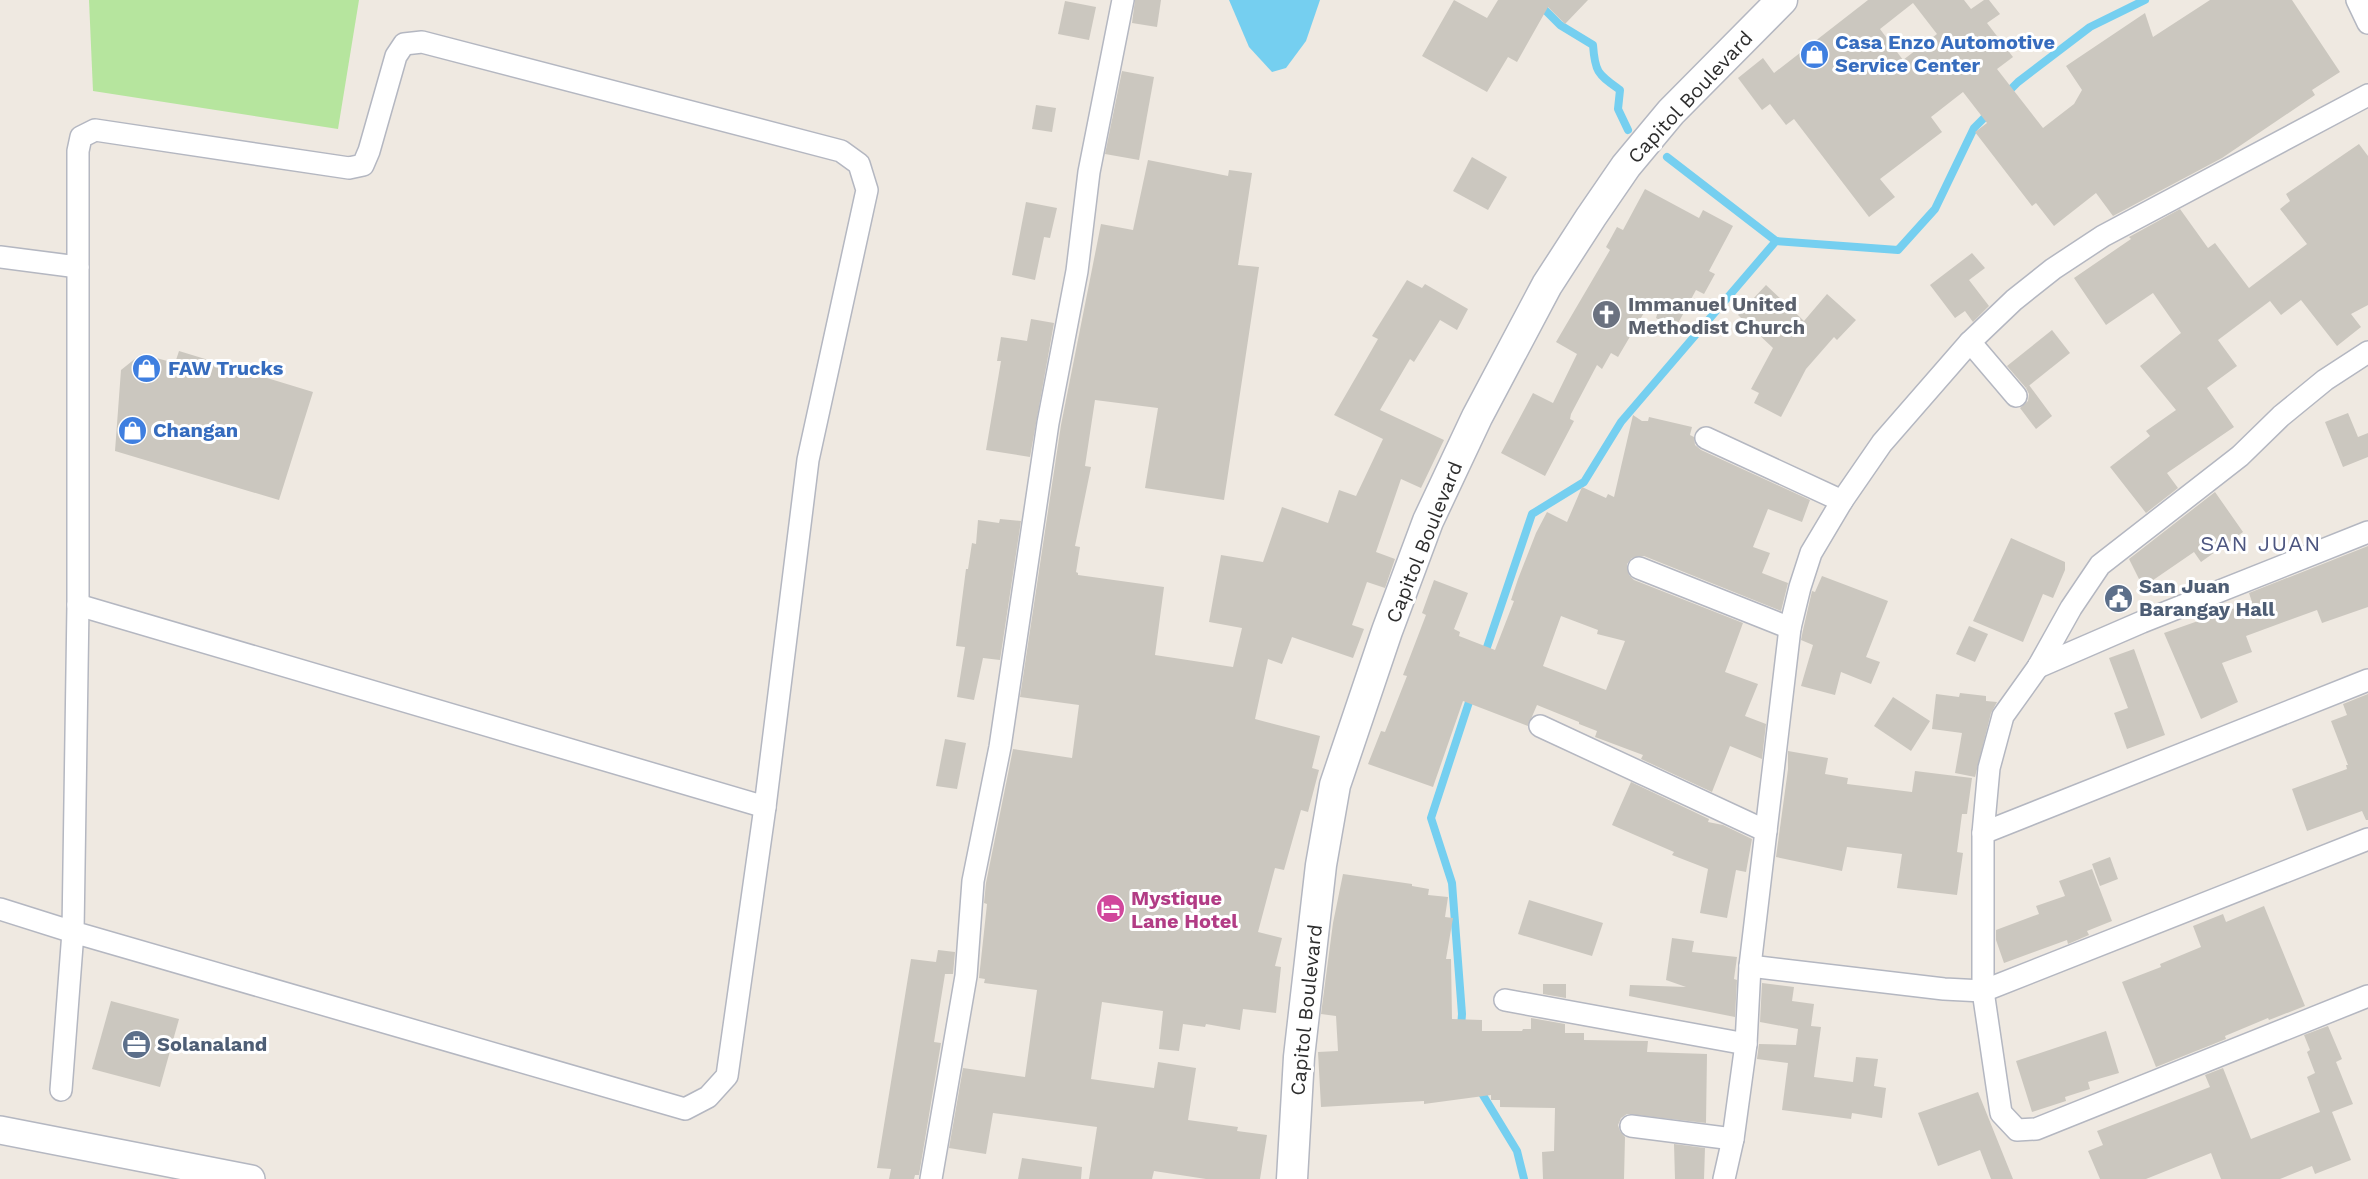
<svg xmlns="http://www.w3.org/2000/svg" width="2368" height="1179" viewBox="0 0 2368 1179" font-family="'Work Sans',sans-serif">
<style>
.green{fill:#b6e59e}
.water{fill:#75cff0}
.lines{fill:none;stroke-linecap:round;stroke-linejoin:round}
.stream{stroke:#75cff0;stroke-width:8}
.building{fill:#cbc7bf;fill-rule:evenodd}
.minor-casing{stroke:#b4b7c1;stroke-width:24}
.tertiary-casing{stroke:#b4b7c1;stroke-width:30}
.secondary-casing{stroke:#b4b7c1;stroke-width:33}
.minor{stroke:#fff;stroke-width:21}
.tertiary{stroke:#fff;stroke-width:27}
.secondary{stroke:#fff;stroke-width:30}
.labels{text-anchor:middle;stroke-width:6;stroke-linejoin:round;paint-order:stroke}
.shop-label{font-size:20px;font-weight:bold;fill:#366cbe;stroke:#fff;text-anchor:start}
.street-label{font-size:20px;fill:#2e2e2e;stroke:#fff}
.worship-label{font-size:20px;font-weight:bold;fill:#5b616d;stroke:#fff;text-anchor:start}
.service-label{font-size:20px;font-weight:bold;fill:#4e5e75;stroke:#fff;text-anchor:start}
.hotel-label{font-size:20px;font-weight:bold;fill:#b23c85;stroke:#fff;text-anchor:start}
.quarter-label{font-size:22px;letter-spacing:1.5px;fill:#4d5680;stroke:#fff}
</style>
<rect width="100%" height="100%" fill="#efe9e1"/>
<polygon class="green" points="89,0 359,0 338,129 93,91"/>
<polygon class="water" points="1229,0 1320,0 1306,41 1286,68 1272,72 1249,47"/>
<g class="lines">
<g class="stream">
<path d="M1531,0L1542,7L1560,25L1593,45C1595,73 1598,74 1620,90L1618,109L1628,130"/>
<polyline points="2006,94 2018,82 2090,27 2145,0"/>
<polyline points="1667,157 1776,241"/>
<polyline points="1484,656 1532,514 1584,482 1621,422 1776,241 1898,250 1935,209 1974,128 1990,112"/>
<polyline points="1461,1027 1462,1014 1452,883 1431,818 1471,696"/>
<polyline points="1478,1087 1517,1151 1524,1179"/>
</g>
</g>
<g class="building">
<polygon points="1135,0 1161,0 1157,27 1132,23"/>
<polygon points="1454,0 1487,18 1498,0 1588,0 1565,24 1548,7 1517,62 1508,57 1487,92 1422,56"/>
<path d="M1868,0H1964L1971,9L1984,0H1989L2000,14L1987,23L2013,57L1997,69L2043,128L2074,104L2082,90L2066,66L2145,13L2153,37L2210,0H2292L2340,72L2312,90L2315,95L2222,158L2113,216L2096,193L2054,226L2036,203L2032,206L1975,132L1987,123L1963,92L1931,117L1942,132L1880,179L1895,197L1869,217L1794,119L1786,125L1770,104L1762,110L1738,78L1763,58L1774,73ZM1913,3L1937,34L1903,60L1880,29Z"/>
<polygon points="1065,1 1096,7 1089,40 1058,34"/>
<polygon points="1122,71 1154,77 1139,160 1105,154"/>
<polygon points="1036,105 1056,108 1052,132 1032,129"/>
<polygon points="2359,144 2368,156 2368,305 2351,314 2361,327 2337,346 2301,300 2281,315 2270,301 2218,340 2237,366 2207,388 2234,427 2167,473 2178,488 2146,513 2110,467 2150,436 2146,431 2176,410 2140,366 2181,333 2153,293 2106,325 2074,278 2131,239 2129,237 2180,209 2208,248 2215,243 2249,288 2307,244 2280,209 2290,201 2286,194"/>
<polygon points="1472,157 1507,177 1488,210 1453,191"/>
<polygon points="1148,160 1228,176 1229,170 1252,173 1238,265 1259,267 1224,500 1145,488 1158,408 1095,400 1085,466 1091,467 1075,546 1080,547 1076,572 1078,573 1078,575 1164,587 1155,655 1233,667 1242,628 1209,622 1221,555 1263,562 1282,507 1328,523 1339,490 1356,496 1383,439 1334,415 1378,339 1372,336 1407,280 1422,288 1425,284 1468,309 1457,330 1440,320 1414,362 1410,359 1380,410 1444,440 1421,488 1401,479 1376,552 1395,559 1385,588 1367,582 1352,625 1364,629 1353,658 1292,637 1282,664 1268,659 1255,719 1320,736 1312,768 1319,770 1308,812 1301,810 1284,870 1275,868 1258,932 1282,938 1275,966 1281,967 1276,1013 1243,1009 1240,1030 1206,1024 1205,1027 1183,1024 1179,1051 1159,1049 1163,1011 1102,1002 1091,1079 1154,1088 1158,1062 1196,1068 1188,1120 1238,1127 1237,1131 1267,1135 1260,1179 1206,1179 1154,1171 1152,1179 1089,1179 1097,1127 993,1113 986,1154 949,1148 963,1068 1025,1077 1037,990 984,983 985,979 979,978 987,904 984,903 986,883 1013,749 1072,758 1079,705 1020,697 1061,425 1101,224 1133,230"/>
<polygon points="1645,189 1699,218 1703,210 1733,226 1709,271 1715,274 1704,294 1696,290 1675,329 1656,318 1660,305 1655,303 1649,314 1645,311 1618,357 1611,353 1602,369 1597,365 1571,414 1570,419 1574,421 1545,476 1501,453 1533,393 1553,403 1577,354 1556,342 1610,250 1606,247 1617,227 1623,230"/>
<polygon points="1026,202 1057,208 1050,238 1044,237 1035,280 1012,275"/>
<polygon points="1972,253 1985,268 1969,280 1989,306 1973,322 1965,311 1955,318 1930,285"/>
<polygon points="1766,285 1804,321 1827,294 1856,320 1837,340 1834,337 1806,369 1781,417 1754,403 1759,393 1751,389 1773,348 1738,315"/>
<polygon points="1031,319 1054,323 1030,457 986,450 1001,361 997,361 1001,337 1027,341"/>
<polygon points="2052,330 2070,353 2026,388 2007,366"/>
<polygon points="179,351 313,392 279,500 115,451 121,370 141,354 175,363"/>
<polygon points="2029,385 2052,416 2036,429 2020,408 2028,401 2029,394 2026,388"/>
<polygon points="2348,413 2358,437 2368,433 2368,457 2343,467 2325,422"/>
<path d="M1633,415L1642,421H1648L1649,417L1692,427L1690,435L1694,437L1695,445L1701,450L1810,500L1802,522L1768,509L1753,547L1770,553L1762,573L1788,583L1781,611L1644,556L1632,558L1627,564L1629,575L1634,580L1743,623L1725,672L1758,684L1745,716L1766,724L1762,759L1730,746L1712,792L1641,759L1643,755L1595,737L1597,731L1579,724V722L1537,705L1528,726L1463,701L1433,787L1368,764L1381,731L1385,732L1407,676L1403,675L1426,615L1422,613L1434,580L1468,593L1454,629L1460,632L1459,636L1495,650L1514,601L1511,600L1518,579L1536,533L1547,512L1567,522L1582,487L1606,498L1608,494L1614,497ZM1561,616L1598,630L1597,634L1625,641L1606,690L1543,666Z"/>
<polygon points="2215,492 2243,532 2201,562 2194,552 2143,587 2129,559"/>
<polygon points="1000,519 1021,521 1000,660 983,658 974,700 957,697 965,647 956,646 966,569 968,569 972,543 976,544 978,520 999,523"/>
<polygon points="2011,538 2065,562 2065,570 2053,598 2043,594 2023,642 1973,621"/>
<polygon points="2368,546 2368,607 2322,623 2317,610 2246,636 2252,652 2222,663 2238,702 2201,719 2164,633 2252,602 2249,593"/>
<polygon points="1822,576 1888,601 1866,657 1880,662 1871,684 1841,672 1835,695 1801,686 1813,645 1801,640 1803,630 1812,591 1815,592"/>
<polygon points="1969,626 1988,634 1975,662 1956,654"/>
<polygon points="2134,649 2165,735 2127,749 2114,713 2128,708 2109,658"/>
<polygon points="1960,693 1986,696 1986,701 1997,702 1991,713 1975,777 1955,773 1962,733 1932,729 1936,694 1959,697"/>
<polygon points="2368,694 2368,820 2366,820 2362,811 2307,831 2292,789 2347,769 2346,765 2348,765 2331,721 2347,715 2343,704"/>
<polygon points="1893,697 1930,721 1911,751 1874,726"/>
<polygon points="945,739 966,743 957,789 936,786"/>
<polygon points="1788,751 1828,758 1825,774 1848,778 1847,784 1912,792 1915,771 1972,778 1967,814 1962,814 1957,852 1963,853 1957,895 1897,888 1902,854 1847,847 1842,871 1776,857 1788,769"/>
<polygon points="1631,782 1709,819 1708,822 1723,825 1752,839 1746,872 1736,870 1727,918 1700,913 1708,869 1672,855 1674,852 1612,825"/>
<polygon points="2110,857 2118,879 2100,886 2092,864"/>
<polygon points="2092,869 2112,921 2087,931 2089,935 2068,944 2067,940 2004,963 1996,940 1996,930 2039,914 2036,906 2065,896 2059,881"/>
<polygon points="1343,874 1412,884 1412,886 1429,889 1428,895 1448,897 1445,917 1453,918 1446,959 1451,959 1452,1019 1482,1020 1482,1031 1522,1031 1523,1029 1531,1029 1531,1018 1565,1024 1565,1033 1584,1033 1584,1040 1648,1041 1647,1052 1707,1054 1706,1123 1627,1114 1621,1118 1618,1125 1620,1131 1625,1137 1624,1179 1543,1179 1542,1152 1554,1151 1555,1108 1500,1107 1500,1100 1491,1100 1491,1095 1424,1104 1424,1101 1321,1107 1318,1052 1338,1051 1336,1016 1321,1014 1333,923"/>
<polygon points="1529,900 1603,923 1592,956 1518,934"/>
<polygon points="2264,906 2305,1006 2269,1020 2268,1018 2225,1036 2226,1039 2156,1067 2122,982 2161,967 2160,964 2201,947 2193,926 2223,914 2226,922"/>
<polygon points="1672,938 1694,941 1692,952 1737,957 1734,979 1737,980 1735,1017 1629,996 1630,985 1686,987 1666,980"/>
<polygon points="938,950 955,952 953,974 945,974 934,1042 941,1043 919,1175 915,1175 914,1179 889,1179 891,1169 877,1168 911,959 936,962"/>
<polygon points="1762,983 1794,987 1792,1001 1814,1004 1811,1026 1821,1027 1814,1077 1853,1082 1856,1057 1878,1059 1874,1086 1886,1088 1882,1118 1852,1113 1851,1119 1782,1110 1788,1063 1757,1059 1759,1044 1796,1045 1798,1029 1760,1022"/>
<polygon points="1543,984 1566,984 1566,998 1543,994"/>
<polygon points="111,1001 179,1019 160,1087 92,1069"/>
<polygon points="2328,1026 2342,1059 2336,1062 2353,1104 2332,1112 2351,1160 2315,1174 2312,1166 2280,1179 2221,1179 2211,1153 2146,1179 2100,1179 2088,1151 2103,1145 2097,1131 2210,1087 2205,1075 2223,1068 2251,1139 2320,1112 2307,1077 2315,1073 2307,1052 2310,1050 2304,1035"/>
<polygon points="2106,1031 2119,1073 2088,1082 2090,1089 2065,1097 2066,1101 2032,1112 2016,1061"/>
<polygon points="1978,1092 2013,1179 1991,1179 1980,1150 1938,1166 1918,1113"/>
<polygon points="1674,1144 1705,1148 1704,1179 1675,1179"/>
<polygon points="1022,1158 1082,1167 1081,1179 1018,1179"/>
</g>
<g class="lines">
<defs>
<g id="minor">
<polyline points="2357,0 2368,23"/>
<polyline points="0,257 78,267"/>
<polyline points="1970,342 2016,396"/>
<polyline points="2368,352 2325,380 2281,416 2240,456 2100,565 2071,608 2038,667 2003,716 1989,768 1983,833 1983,991 2001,1113 2017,1130 2036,1129 2368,996"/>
<polyline points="1706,438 1842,501"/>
<polyline points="1639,568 1790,628"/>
<polyline points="78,605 765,807"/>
<polyline points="2038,667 2142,622 2368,532"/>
<polyline points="1540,726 1766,831"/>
<polyline points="1983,833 2368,680"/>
<polyline points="0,909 73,932 685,1109 708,1097 727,1076 765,807 808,460 867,190 859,164 841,151 422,42 404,44 396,56 369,151 363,165 349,168 95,130 81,137 78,151 78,605 73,932 61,1090"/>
<polyline points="1750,966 1944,989 1983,991 2368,839"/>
<polyline points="1505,1000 1746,1044"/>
<polyline points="1631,1126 1733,1139"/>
<polyline points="931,1179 966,976 973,881 1000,747 1048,423 1077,271 1089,172 1123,0"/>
<polyline points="1724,1179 1733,1139 1746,1044 1750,966 1790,628 1800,587 1811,553 1842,501 1882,443 1970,342 2014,300 2053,269 2103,236 2368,95"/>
</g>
<polyline id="tertiary" points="0,1130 251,1179"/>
<polyline id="secondary" points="1292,1179 1299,1057 1321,865 1335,785 1387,631 1428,521 1477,417 1547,285 1591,217 1626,166 1671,112 1782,0"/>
</defs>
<use href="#minor" class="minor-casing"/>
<use href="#tertiary" class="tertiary-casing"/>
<use href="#secondary" class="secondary-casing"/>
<use href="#minor" class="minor"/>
<use href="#tertiary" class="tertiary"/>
<use href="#secondary" class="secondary"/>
</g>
<defs>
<symbol id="shop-disc" viewBox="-11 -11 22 22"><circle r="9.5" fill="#3f7fe0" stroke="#fff"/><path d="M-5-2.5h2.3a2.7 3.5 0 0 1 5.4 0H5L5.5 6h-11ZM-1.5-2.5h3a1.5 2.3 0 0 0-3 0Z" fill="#fff"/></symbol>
<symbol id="church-disc" viewBox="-11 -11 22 22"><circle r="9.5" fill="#6b7280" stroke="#fff"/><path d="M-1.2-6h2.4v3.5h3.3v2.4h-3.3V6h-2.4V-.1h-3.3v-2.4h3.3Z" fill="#fff"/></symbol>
<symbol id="civic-disc" viewBox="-11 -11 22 22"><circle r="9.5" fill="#5c6f8a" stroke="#fff"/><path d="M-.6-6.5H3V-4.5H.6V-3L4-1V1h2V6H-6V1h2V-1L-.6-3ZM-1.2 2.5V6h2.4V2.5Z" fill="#fff"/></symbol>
<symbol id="hotel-disc" viewBox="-11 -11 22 22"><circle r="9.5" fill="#d1479c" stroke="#fff"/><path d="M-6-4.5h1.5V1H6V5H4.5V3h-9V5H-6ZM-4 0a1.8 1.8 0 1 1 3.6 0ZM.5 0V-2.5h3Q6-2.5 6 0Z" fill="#fff"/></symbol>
<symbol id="office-disc" viewBox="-11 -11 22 22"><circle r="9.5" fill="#5c6f8a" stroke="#fff"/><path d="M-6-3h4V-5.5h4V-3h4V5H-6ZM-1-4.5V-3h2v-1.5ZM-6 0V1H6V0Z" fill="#fff"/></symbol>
</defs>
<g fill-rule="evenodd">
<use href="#shop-disc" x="1798" y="38" width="33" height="33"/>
<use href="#church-disc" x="1590" y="298" width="33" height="33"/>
<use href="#shop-disc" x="130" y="352" width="33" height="33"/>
<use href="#shop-disc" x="116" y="414" width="33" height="33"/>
<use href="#civic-disc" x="2102" y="582" width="33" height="33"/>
<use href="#hotel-disc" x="1094" y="892" width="33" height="33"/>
<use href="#office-disc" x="120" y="1028" width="33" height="33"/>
</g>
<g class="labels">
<g class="shop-label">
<text x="1835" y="49">Casa Enzo Automotive<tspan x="1835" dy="23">Service Center</tspan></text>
<text x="168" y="375">FAW Trucks</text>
<text x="153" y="437">Changan</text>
</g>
<g class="street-label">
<text transform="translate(1690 97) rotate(-47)" y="7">Capitol Boulevard</text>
<text transform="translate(1424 542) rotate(-68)" y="7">Capitol Boulevard</text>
<text transform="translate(1306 1010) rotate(-84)" y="7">Capitol Boulevard</text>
</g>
<g class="worship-label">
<text x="1628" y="311">Immanuel United<tspan x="1628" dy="23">Methodist Church</tspan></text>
</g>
<g class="service-label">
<text x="2139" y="593">San Juan<tspan x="2139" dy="23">Barangay Hall</tspan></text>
<text x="157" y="1051">Solanaland</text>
</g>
<g class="hotel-label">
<text x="1131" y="905">Mystique<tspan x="1131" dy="23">Lane Hotel</tspan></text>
</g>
<g class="quarter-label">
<text x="2261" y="551">SAN JUAN</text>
</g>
</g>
</svg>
